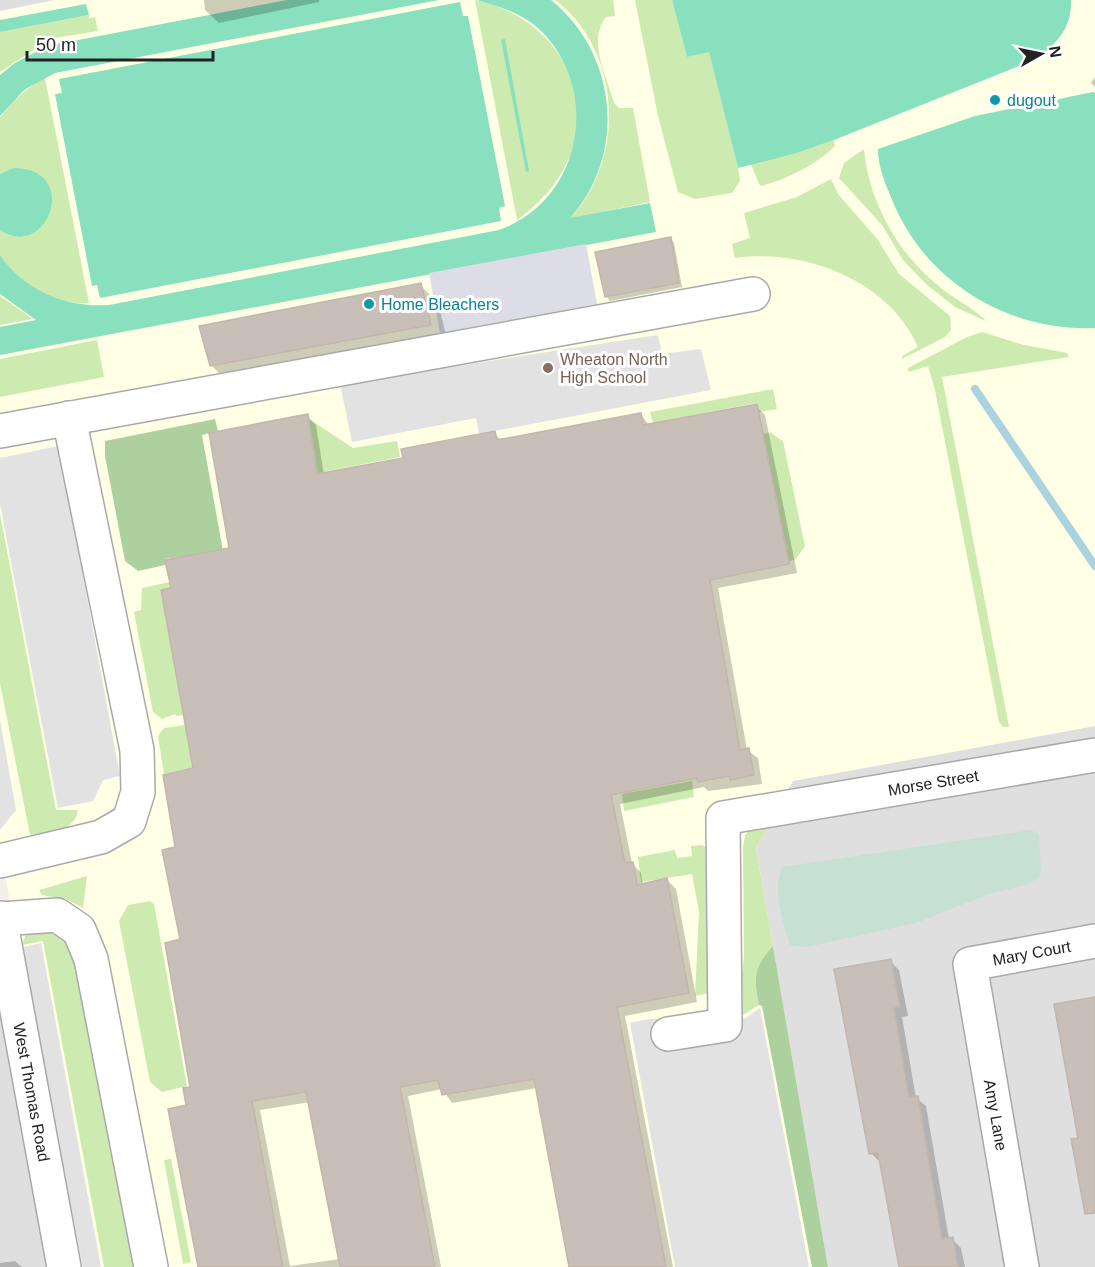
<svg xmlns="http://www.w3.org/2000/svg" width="1095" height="1267" viewBox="0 0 1095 1267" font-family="Helvetica,sans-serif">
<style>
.residential{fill:#e0dfdf}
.education{fill:#ffffe5}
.grass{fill:#cdebb0}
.forest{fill:#add19e}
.wetland{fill:#c6e0d4}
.pitch{fill:#88e0be}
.parking{fill:#e2e2e2}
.plaza{fill:#dddde8}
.shadow{fill:#0003;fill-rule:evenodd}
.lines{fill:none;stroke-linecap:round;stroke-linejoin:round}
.stream{stroke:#aad3df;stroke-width:8}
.building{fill:#c7bfb8;stroke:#c4b6ab;stroke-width:1.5}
.minor-casing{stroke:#a9a9a9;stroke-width:36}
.minor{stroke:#fff;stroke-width:33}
.culture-dot{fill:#0f9aa8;stroke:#fff;stroke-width:2}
.education-dot{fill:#8d6e63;stroke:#fff;stroke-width:2}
.labels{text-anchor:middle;stroke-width:6;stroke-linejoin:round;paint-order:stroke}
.culture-label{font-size:16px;fill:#0d838f;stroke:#fff;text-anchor:start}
.education-label{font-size:16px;fill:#785e54;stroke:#fff;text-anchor:start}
.street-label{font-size:16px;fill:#222;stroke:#fff}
</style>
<rect width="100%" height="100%" fill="#f2efe9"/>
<g class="residential">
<polygon points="0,0 55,0 0,11"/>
<polygon points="1095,726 1095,1267 828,1267 756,848 793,781"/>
<polygon points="0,975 54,1267 0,1267"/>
</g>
<polygon class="education" points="56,0 1095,0 1095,726 793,781 756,848 828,1267 83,1267 0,851 0,11"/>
<g class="grass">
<path d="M475,0C540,12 595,77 574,145C564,177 543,201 517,220Z"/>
<path d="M555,0H613L615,16L606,17C587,40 607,77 614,103L619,108H633L650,202L569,219C627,161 622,50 555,0Z"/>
<polygon points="635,0 672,0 687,57 709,51 738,168 740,181 732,193 695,199 678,192 658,116"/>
<polygon points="89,15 89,18 95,17 98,31 36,41 35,49 0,72 0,32"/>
<path d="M45,78L89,303C54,305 20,284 0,255V118C12,100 26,89 45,78Z"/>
<path d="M834,140L835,146C816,165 787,179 761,186L759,184L751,164L797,153Z"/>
<path d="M864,149C869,203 899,255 941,288C952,297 979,312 986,321L955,307L926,284L903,260L882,225L839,178L844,163Z"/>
<path d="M831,179L838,194L878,240L899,274L950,316L951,330L945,337L902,359V356L918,347C889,280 803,248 735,258L732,244L750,238L744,213L797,197Z"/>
<polygon points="0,296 33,319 0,325"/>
<polygon points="982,332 1024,345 1067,353 1069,357 942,377 1009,727 1003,727 999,722 935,390 928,366 908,372 908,368 967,337"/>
<polygon points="97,340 104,377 0,397 0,359"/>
<polygon points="773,389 777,409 759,412 757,403 653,423 650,412"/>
<polygon points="309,419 353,448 397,441 400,457 318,473"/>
<polygon points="771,433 783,441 805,546 795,560 789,561 763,434"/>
<path d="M0,514L56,810H78C75,833 48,831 30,835L0,683Z"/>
<polygon points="170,582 171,588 161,591 183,715 176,716 175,714 162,719 153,712 134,612 141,610 142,588"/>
<polygon points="185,725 193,768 164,774 158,736 164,728"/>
<polygon points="692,781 694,797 624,811 622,794"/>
<path d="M769,825L756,848L773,946C754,966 753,978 759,1005L741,1016L739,1004L744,955L743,847L745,836L751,827Z"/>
<polygon points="702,845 708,849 709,993 695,996 699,912 692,874 641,882 638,857 675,850 677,858 692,856 691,846"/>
<polygon points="87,876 83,908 66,899 42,895 39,890"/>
<polygon points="150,901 154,904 187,1086 162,1092 150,1082 119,921 128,905"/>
<polygon points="36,925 75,940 143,1267 104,1267 43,941 22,945 28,928"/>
<polygon points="171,1159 191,1262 183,1264 164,1160"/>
</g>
<g class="forest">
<polygon points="215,419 218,431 202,435 223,551 165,559 165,565 138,571 125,561 105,456 105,441"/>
<path d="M773,946L828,1267H812L762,1006L759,1005C753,978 754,966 773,946Z"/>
</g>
<path class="wetland" d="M1031,830L1039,834L1041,869L1039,878L1025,885L989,894L916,923L807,947L790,945C783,923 772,889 782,867Z"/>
<g class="pitch">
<polygon points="287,0 439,0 55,73 24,90 0,116 0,75 15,63 47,46"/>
<path d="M477,0H551C618,54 627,155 570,218L650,203L656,232L0,355V327L36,320L0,294V255C25,291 66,308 109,305L499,230C579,202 601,98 546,36C528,15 501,7 477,0Z"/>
<path d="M672,0H1071C1072,29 1056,45 1034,60L834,140L797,153L738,168L709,52L687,57Z"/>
<polygon points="460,2 463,16 468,16 505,206 499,208 501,221 100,298 97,285 92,286 55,94 62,93 59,79"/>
<polygon points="86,4 89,15 0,32 0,20"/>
<polygon points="505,39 529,171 526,172 501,40"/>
<path d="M1093,92L1095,93V328C1009,332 926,282 893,202C886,185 878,168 878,149L975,116Z"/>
<path d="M14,168C82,169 47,262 0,230V174Z"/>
</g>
<g class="parking">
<polygon points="658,335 662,354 701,349 711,390 479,434 476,418 352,442 340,384"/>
<polygon points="59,446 120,776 103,780 93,801 58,808 0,504 0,458"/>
<polygon points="0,720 16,810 0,830"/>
<polygon points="41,943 101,1267 83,1267 19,948"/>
<polygon points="760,1008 809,1267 675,1267 630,1023 649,1019 746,1018"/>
</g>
<polygon class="plaza" points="586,244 597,304 440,333 429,273"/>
<g class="shadow">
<polygon points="204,0 319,0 319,2 219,23 205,10"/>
<polygon points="1095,77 1095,87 1091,83"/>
<polygon points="670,239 674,243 682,287 610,301 606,296"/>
<polygon points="420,285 438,303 448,343 229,383 211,365"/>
<path d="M756,406L765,415L797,573L718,588L747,750L758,758L762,784L708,791L704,787L620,804L632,863L641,873L643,885L667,880L676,889L697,1002L625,1016L673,1267H570L537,1088L452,1103L442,1089L408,1096L441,1267H200L187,1106L192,1088L177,848L195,770L173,589L231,549L307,416L316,425L324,475L404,459L494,433L502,441L641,415L650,426ZM310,1102L340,1259L290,1266L260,1110Z"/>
<polygon points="890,961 899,970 908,1016 902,1017 916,1098 926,1106 949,1239 952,1239 961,1248 965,1267 901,1267 880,1162 871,1153"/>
<polygon points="15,1261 22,1267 0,1267 0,1263"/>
</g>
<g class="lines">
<polyline class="stream" points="975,389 1095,566"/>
</g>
<g class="building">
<polygon points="671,237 679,283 605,297 595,252"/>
<polygon points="421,283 431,325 210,366 199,326"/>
<polygon points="757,404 789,564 710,580 740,750 749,748 754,775 730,780 729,776 698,782 696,778 611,795 625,863 633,862 637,885 667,878 689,993 617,1007 666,1267 569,1267 534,1079 442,1095 438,1080 400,1087 435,1267 340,1267 306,1092 252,1101 283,1267 198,1267 168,1109 186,1105 183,1088 190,1087 165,943 180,939 162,850 175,847 163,775 193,768 161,590 171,588 165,560 229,548 209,433 308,414 317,474 403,458 401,449 495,431 497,440 641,413 643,425"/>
<polygon points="891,959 900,1007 894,1008 909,1097 918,1096 942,1239 953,1237 958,1267 899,1267 878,1153 869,1154 834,969"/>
<polygon points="1095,997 1095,1213 1085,1214 1071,1139 1078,1138 1054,1004"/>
</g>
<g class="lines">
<defs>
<g id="minor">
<polyline points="0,431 753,294"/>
<polyline points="0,861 101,837 129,821 138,792 137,750 69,418"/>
<path id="s1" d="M0,918L64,1267"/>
<polyline points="0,919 57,915 79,930 91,959 151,1267"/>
<path id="s2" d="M668,1034L725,1025L723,818L1095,755"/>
<path id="s3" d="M1022,1267L970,964L1095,941"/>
</g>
</defs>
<use href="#minor" class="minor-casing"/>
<use href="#minor" class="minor"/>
</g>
<g class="culture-dot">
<circle cx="995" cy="100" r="6"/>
<circle cx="369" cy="304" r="6"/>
</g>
<circle class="education-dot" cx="548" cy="368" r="6"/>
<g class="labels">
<g class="culture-label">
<text x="1007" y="106">dugout</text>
<text x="381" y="310">Home Bleachers</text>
</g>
<g class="education-label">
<text x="560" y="365">Wheaton North<tspan x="560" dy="18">High School</tspan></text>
</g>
<g class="street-label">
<text dy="6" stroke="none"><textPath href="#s2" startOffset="478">Morse Street</textPath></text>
<text dy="6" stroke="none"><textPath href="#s3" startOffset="370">Mary Court</textPath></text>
<text dy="6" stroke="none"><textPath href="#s1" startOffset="177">West Thomas Road</textPath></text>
<text transform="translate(996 1115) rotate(80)" y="6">Amy Lane</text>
</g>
</g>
<g transform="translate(1041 54) rotate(81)" stroke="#ffffff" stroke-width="4.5" paint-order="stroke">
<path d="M0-4.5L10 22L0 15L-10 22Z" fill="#222222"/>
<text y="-9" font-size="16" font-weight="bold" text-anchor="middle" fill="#222222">N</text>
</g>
<path d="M27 51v9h186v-9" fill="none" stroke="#222222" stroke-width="3"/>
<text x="36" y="51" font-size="18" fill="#222222" stroke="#ffffff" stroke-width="4.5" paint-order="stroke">50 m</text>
</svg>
